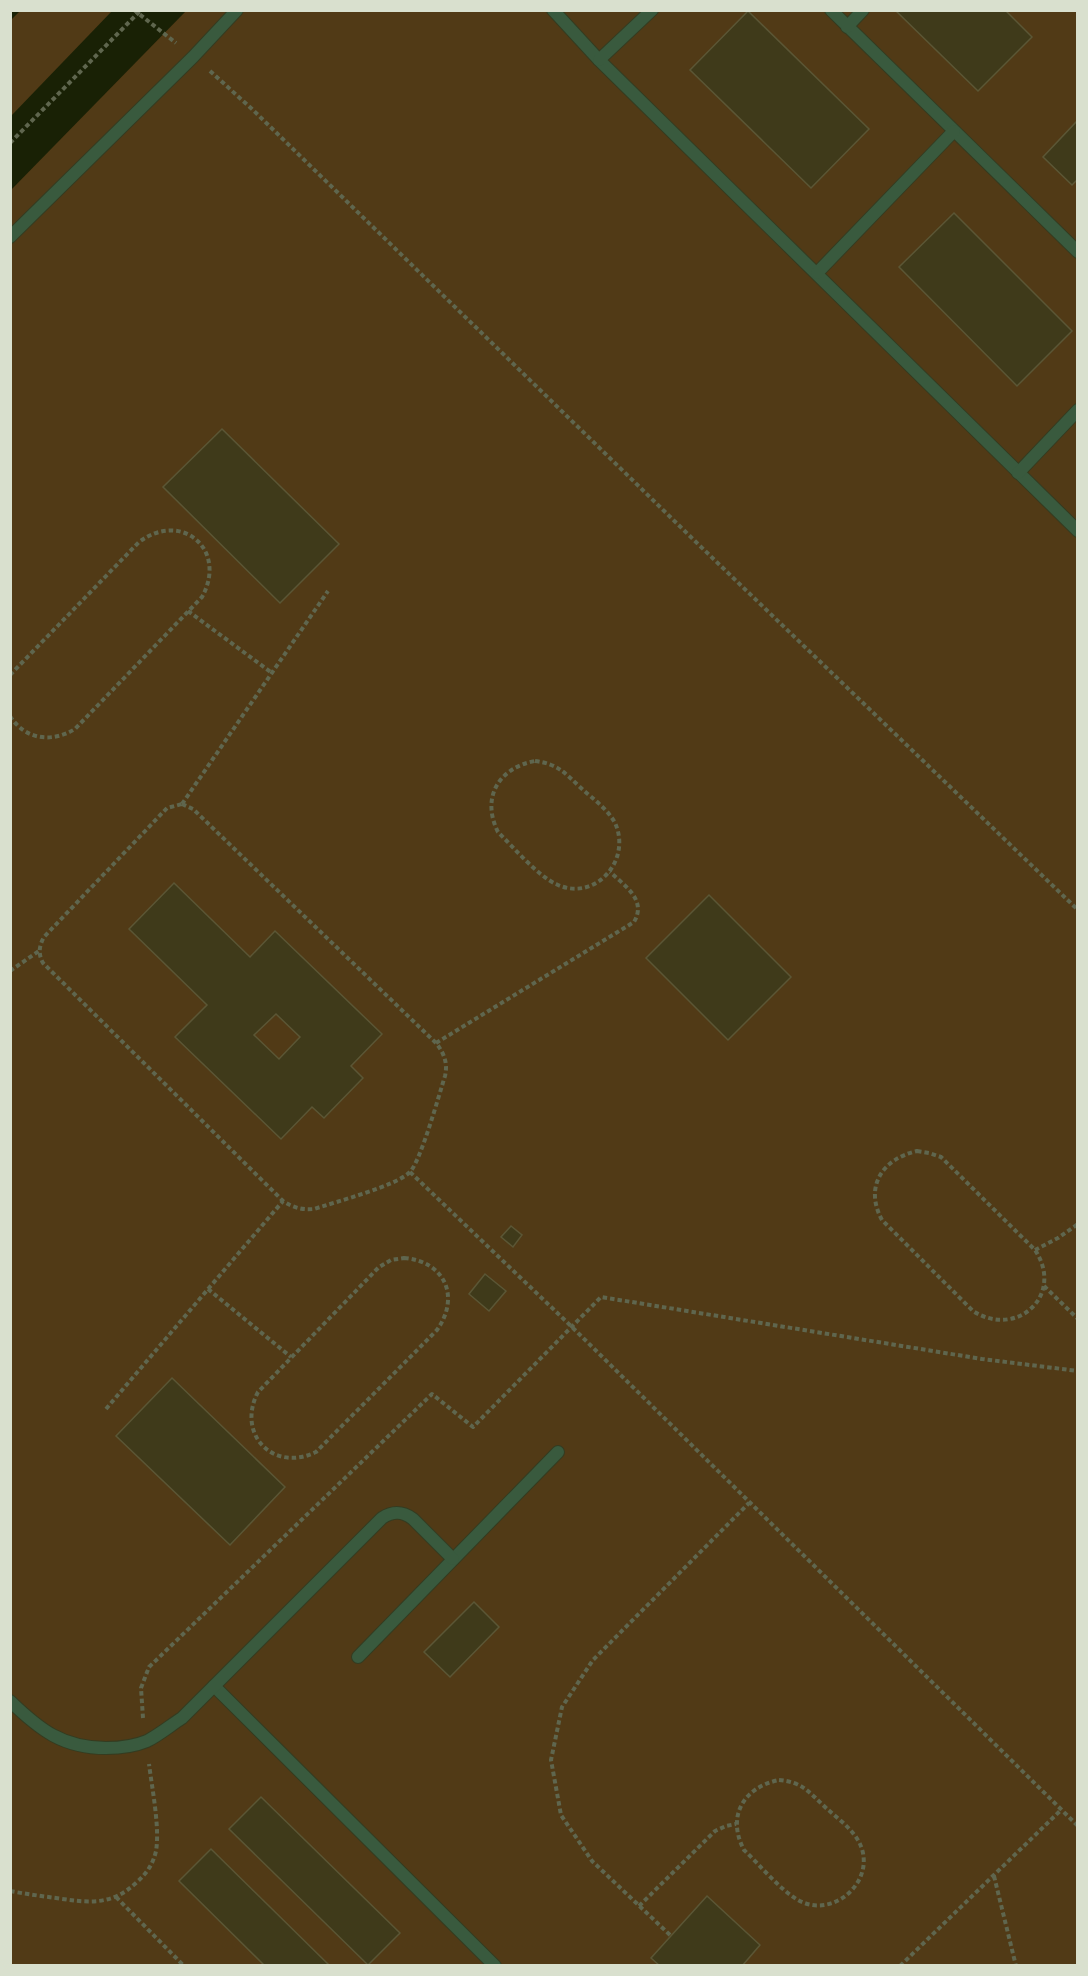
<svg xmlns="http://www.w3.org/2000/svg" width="1088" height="1976" viewBox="0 0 1088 1976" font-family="'Sofia Sans Condensed',sans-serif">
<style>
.green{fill:#513a16}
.building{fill:#3f3a1a;stroke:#5b5635;stroke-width:1.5;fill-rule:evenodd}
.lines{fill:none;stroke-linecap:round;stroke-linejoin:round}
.lane-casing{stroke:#343c21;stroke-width:14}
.path{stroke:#5f664e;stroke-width:4;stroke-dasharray:4.5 3;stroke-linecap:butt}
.lane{stroke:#395a3e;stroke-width:12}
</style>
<rect width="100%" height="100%" fill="#192105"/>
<g class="green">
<polygon points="20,11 112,11 11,116 11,20"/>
<polygon points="186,11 1077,11 1077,1965 11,1965 10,191"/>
</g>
<g class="building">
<polygon points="895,10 1005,10 1032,37 978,91"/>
<polygon points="748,11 869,129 811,188 690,70"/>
<polygon points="1078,120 1078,179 1072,185 1043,157"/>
<polygon points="954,213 1072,331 1017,386 899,267"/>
<polygon points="222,429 339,544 280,603 163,487"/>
<path d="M174,883L250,957L275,931L382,1034L351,1066L363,1078L324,1118L312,1107L281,1139L175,1037L207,1005L129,929ZM276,1014L300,1037L279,1059L254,1035Z"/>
<polygon points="709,895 791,977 728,1040 646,958"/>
<polygon points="511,1226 522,1235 513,1247 501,1237"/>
<polygon points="485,1274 506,1291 489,1311 469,1294"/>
<polygon points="172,1378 285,1487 230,1545 116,1436"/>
<polygon points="474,1602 499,1627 450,1677 424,1652"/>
<polygon points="261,1797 400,1933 368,1965 229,1829"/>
<polygon points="211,1849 330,1966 265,1966 179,1881"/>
<polygon points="707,1896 760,1945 742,1966 660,1966 651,1958"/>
</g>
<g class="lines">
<defs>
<g id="lane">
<polyline points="553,10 599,60 1078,531"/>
<polyline points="831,10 1078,252"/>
<polyline points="847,27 863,10"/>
<polyline points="599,60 652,10"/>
<polyline points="10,237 193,57 237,10"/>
<polyline points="817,273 954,131"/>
<polyline points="1018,473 1078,410"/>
<polyline points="358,1657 558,1452"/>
<polyline points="214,1686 495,1966"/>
<path d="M10,1701C40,1730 63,1748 106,1748C119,1748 135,1746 147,1741C159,1735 171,1725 182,1718L382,1518C393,1511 402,1511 413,1519L453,1559"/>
</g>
</defs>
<use href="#lane" class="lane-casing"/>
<g class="path">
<polyline points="134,10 176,43"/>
<polyline points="210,71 252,109 698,544 1078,910"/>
<polyline points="10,143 141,10"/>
<polyline points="188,611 272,673"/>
<path d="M10,675L139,542C182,510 228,550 202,597L75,729C52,743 25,740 10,716"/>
<path d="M535,761C558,764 565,773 581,788C593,799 612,812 617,828C629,865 592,902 556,884C538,876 513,847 498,832C481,798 498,768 535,761Z"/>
<path d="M182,804L193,809L436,1043C444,1053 448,1063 445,1076C439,1095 421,1160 410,1172C396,1186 335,1202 314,1209C302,1210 294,1208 283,1201L43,963C38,954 39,946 44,937L167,808Z"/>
<polyline points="182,804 328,591"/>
<polyline points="10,971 39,951"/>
<path d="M436,1043L634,922C647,900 625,886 610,872"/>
<path d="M917,1151L929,1153L941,1157L1035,1250C1065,1295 1017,1339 973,1311L882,1220C864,1187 882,1159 917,1151Z"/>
<polyline points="410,1172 572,1327 1078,1826"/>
<polyline points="1035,1250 1058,1238 1078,1224"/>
<path d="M404,1258C444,1261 461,1296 437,1330L316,1452C273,1473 236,1434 258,1392L379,1267L391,1260Z"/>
<polyline points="1044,1286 1078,1319"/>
<polyline points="208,1289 291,1357"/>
<polyline points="106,1409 283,1201"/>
<polyline points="143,1718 141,1688 149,1667 432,1394 473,1427 601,1297 982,1359 1078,1371"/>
<path d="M779,1780C802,1782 809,1792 825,1807C837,1818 853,1829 860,1844C877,1881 833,1920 798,1900C779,1889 760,1865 744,1850C726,1816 744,1787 779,1780Z"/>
<polyline points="994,1876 1016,1966"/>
<path d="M10,1891C26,1894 41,1896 56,1898C88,1903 112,1906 137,1882C147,1873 153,1864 156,1851C160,1828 152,1788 149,1764"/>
<polyline points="116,1897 184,1966"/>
<polyline points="639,1906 715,1831 726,1826 736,1824"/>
<polyline points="670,1935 592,1861 561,1815 551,1760 562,1707 593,1660 749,1503"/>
<polyline points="900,1966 1061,1810"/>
</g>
<use href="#lane" class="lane"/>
</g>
<rect width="1088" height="1976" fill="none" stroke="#d9e0ce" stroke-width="24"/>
</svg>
